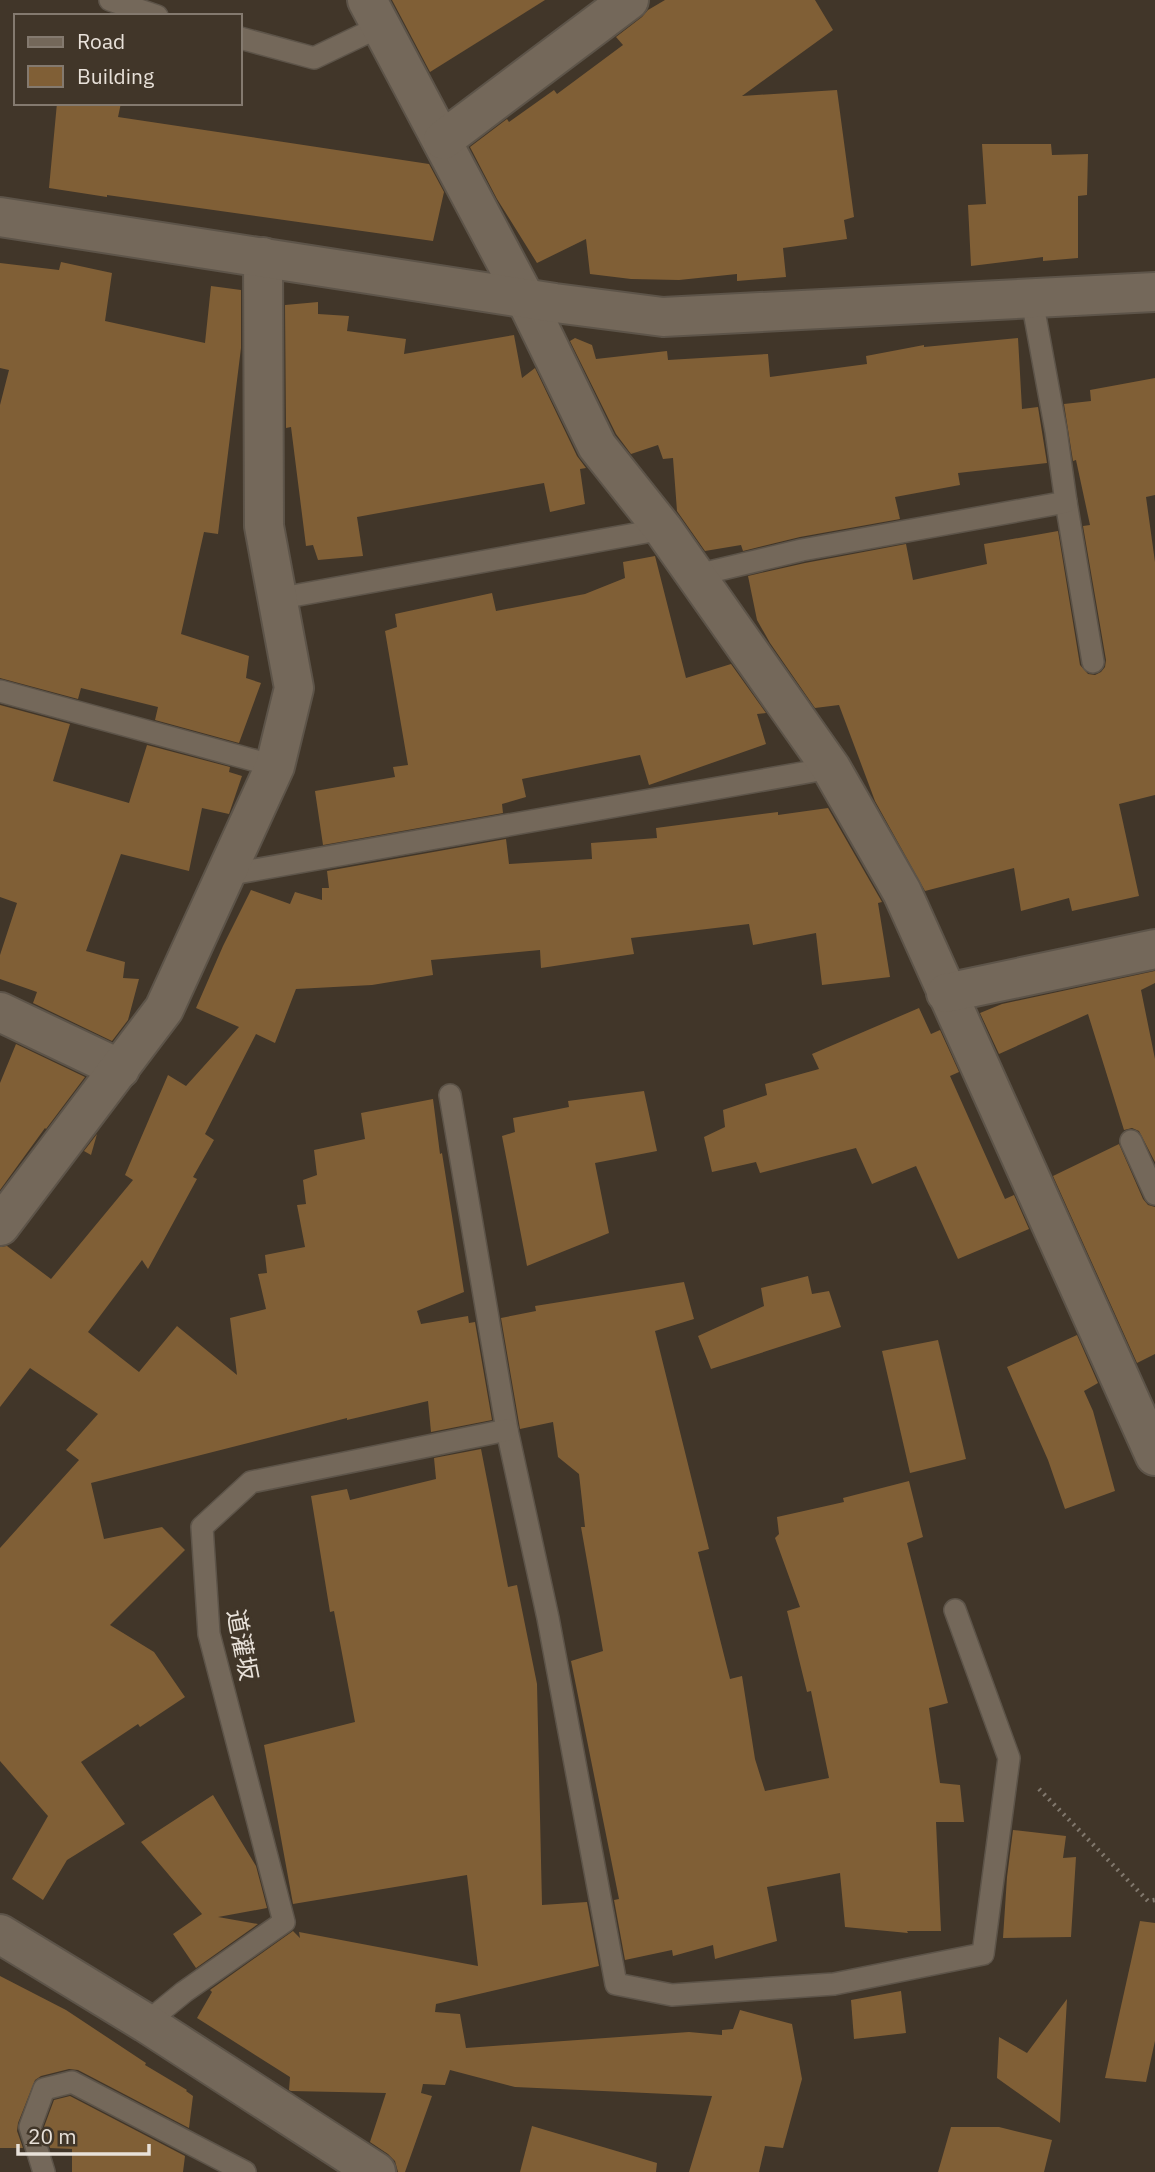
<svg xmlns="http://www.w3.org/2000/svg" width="1155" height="2172" viewBox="0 0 1155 2172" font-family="'IBM Plex Sans','Noto Sans JP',sans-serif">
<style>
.building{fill:#805f36}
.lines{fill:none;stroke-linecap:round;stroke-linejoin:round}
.service-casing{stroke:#5d5449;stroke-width:24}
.minor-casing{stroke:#5d5449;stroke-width:42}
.tertiary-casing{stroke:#5d5449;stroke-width:42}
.path{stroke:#81786d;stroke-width:4.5;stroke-dasharray:2 5;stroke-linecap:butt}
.service{stroke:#74685a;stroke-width:21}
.minor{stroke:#74685a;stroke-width:38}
.tertiary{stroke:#74685a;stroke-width:38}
.labels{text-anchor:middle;stroke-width:6;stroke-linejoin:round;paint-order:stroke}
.street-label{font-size:24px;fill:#e8e1d9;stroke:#413629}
</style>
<rect width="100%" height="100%" fill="#413629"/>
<g class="building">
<polygon points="392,0 545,0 430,72"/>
<polygon points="665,0 815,0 833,30 742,96 837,90 854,217 844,220 847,239 783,248 786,277 737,281 737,274 679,280 631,279 590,274 586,239 537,263 497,199 470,147 507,119 509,122 554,90 557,94 623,45 616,37 642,17 648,10"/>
<polygon points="57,103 121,103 118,117 429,164 444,192 433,241 107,195 107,197 49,188"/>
<polygon points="982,144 1051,144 1052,155 1088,154 1087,195 1078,196 1078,258 1043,261 1043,257 971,266 968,205 986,204"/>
<polygon points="61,262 112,273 105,321 205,343 211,286 241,290 241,348 218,534 204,532 181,634 249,656 246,678 261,683 239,743 155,720 158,707 81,688 78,699 0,678 0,405 9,370 0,368 0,263 59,270"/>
<polygon points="318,302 318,314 349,316 347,331 406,339 404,354 514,335 522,378 535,368 577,456 586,468 580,469 585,504 550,512 544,483 357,517 363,556 318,560 313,545 306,546 291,427 286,428 285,305"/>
<polygon points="575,338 592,345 596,359 667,351 668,360 768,354 770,377 867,364 866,356 924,345 924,347 1018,338 1022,409 1038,407 1047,463 958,473 960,485 895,497 900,519 800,537 743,551 741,545 705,551 677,511 673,458 663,459 658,445 631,454 616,434 570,341"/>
<polygon points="1155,378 1155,495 1146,497 1155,562 1155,795 1119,804 1139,896 1072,911 1069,898 1021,911 1014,868 925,891 875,801 839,705 815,708 770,643 757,620 748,576 805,563 906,544 913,580 987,564 984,544 1058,531 1080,665 1088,674 1095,675 1101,672 1105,667 1106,660 1083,526 1090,525 1076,460 1073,461 1064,404 1091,401 1090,390"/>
<polygon points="655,556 686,678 731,664 766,713 757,714 766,744 649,785 640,755 522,779 526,797 502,804 503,813 323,845 315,791 395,777 393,767 408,765 385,631 397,627 395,614 492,593 496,611 585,594 625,578 623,562"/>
<polygon points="0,705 70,724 53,781 129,803 147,745 230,767 229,772 242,776 229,814 202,808 189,871 121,854 86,951 125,962 123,978 139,979 128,1020 112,1041 33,1003 37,992 0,979 0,955 17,903 0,897"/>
<polygon points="828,808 882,902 878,903 890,977 822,985 816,933 753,945 749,924 631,938 634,954 541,968 540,950 431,960 433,975 372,985 296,989 275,1043 256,1034 205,1134 214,1140 193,1177 197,1179 148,1269 142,1260 88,1332 139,1372 177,1326 237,1375 230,1318 266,1309 258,1274 267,1273 265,1255 305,1247 297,1205 306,1204 303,1180 317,1175 314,1150 365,1139 361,1113 433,1099 440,1154 442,1153 464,1292 417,1311 421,1324 468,1316 469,1323 475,1322 492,1420 431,1432 428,1401 347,1420 347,1418 91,1483 104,1539 162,1527 185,1550 110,1625 154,1652 185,1697 140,1727 138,1724 81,1762 125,1824 67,1860 43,1900 12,1879 48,1816 0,1761 0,1548 79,1460 66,1450 98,1414 30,1368 0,1407 0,1247 7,1246 51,1279 133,1180 125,1175 168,1075 186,1086 239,1027 196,1008 223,946 251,890 290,904 295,892 322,900 322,888 329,888 327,871 506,839 509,864 592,859 591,843 657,838 656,828 778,812 778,815"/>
<polygon points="1155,971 1155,983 1141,990 1155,1059 1155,1162 1139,1131 1132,1128 1124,1130 1088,1014 999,1054 980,1013 1002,1004"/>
<polygon points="919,1008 931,1034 940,1030 959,1072 950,1076 1005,1199 1014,1195 1029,1229 958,1259 916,1166 872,1184 856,1148 760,1173 756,1162 712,1172 704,1137 725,1127 723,1110 767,1095 765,1084 819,1069 812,1054"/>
<polygon points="16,1044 85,1077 46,1129 45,1128 0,1190 0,1083"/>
<polygon points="644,1091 657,1151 595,1163 609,1233 527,1266 502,1136 515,1132 513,1118 569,1107 568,1101"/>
<polygon points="97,1134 91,1155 84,1151"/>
<polygon points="1119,1144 1143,1199 1148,1205 1155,1207 1155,1354 1137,1363 1053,1176"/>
<polygon points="808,1276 812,1294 829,1291 841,1327 711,1369 698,1336 764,1306 761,1288"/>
<polygon points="684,1282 694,1319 655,1331 709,1549 698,1552 730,1679 742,1676 755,1759 765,1791 829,1778 811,1691 807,1692 787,1611 800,1607 775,1538 779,1534 777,1517 844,1502 843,1498 909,1481 923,1537 907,1543 948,1703 929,1708 940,1783 960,1785 964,1822 936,1822 941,1931 907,1931 908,1933 845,1927 840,1873 767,1887 777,1941 715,1959 713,1945 673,1956 672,1950 625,1960 614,1900 619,1899 571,1661 603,1651 581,1527 585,1527 579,1474 558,1457 553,1422 520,1429 501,1318 536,1311 535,1306"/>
<polygon points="1077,1335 1098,1383 1084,1391 1093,1411 1115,1491 1065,1509 1048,1460 1007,1367"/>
<polygon points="938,1340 966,1459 910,1473 882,1351"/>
<polygon points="481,1449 508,1587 517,1585 537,1684 542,1905 587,1902 599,1966 436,2004 435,2012 460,2014 466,2048 689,2032 722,2035 722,2030 733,2029 740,2010 792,2024 802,2079 783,2148 765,2146 759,2172 689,2172 712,2096 515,2087 450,2070 445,2085 423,2084 421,2093 432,2096 405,2172 398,2172 395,2161 388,2154 370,2142 386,2093 291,2091 289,2090 290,2077 197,2018 212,1992 210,1990 293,1931 300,1938 299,1932 478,1966 467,1875 293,1904 264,1745 355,1722 334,1611 330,1612 311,1496 347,1489 350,1500 436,1479 434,1458"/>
<polygon points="213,1795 256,1866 267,1908 218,1917 258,1924 196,1968 173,1934 202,1914 141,1842"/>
<polygon points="1013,1830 1066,1836 1063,1858 1076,1857 1071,1937 1003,1938 1007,1877"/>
<polygon points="1140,1921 1155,1923 1155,2041 1146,2082 1105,2078"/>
<polygon points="0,1976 66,2010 146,2063 145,2065 187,2090 186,2091 193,2096 189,2128 78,2070 69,2069 41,2076 35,2080 18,2123 17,2131 23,2148 0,2148"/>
<polygon points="901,1991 906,2033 854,2039 851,2000"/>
<polygon points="1067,1999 1060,2123 997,2078 999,2037 1027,2053"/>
<polygon points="70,2096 185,2156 183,2172 72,2172 72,2149 50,2148 44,2127 54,2100"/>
<polygon points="532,2126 657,2163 656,2172 520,2172"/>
<polygon points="951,2127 999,2127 1052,2140 1044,2172 938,2172"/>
</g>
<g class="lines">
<defs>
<g id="service">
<polyline points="110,0 157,16"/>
<polyline points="240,38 314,58 381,26"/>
<polyline points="1066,502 1093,662"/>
<polyline points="697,575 802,550 1066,502 1056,431 1032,300"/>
<polyline points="276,599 663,529"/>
<polyline points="0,691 275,766"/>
<polyline points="226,875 831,768"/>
<polyline points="450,1095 507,1430 548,1618 616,1984 672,1995 834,1984 983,1954 1009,1758 955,1610"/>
<polyline points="1131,1141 1155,1194"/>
<polyline points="146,2023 184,1992 284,1922 209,1634 202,1527 251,1482 507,1430"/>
<polyline points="44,2172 30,2127 44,2089 72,2082 245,2172"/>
</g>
<g id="minor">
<polyline points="367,0 525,298 597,446 663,529 831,768 902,892 1155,1456"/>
<polyline points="443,140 629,0"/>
<polyline points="946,993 1155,949"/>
<polyline points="0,1012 120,1069"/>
<polyline points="0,1226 164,1009 275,766 294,688 264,526 263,257"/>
</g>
<g id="tertiary">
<polyline points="0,217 555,303 663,317 1155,292"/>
<polyline points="0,1934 146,2023 376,2172"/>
</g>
</defs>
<use href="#service" class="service-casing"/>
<use href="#minor" class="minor-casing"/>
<use href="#tertiary" class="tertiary-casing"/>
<polyline class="path" points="1039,1789 1148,1901 1155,1900"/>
<use href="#service" class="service"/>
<use href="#minor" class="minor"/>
<use href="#tertiary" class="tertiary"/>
</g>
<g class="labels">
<g class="street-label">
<text transform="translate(242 1645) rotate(79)" y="8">道灌坂</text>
</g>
</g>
<rect x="14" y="14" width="228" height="91" fill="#413629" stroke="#847a6f" stroke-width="2"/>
<rect x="28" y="37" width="35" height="10" fill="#74685a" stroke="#847a6f" stroke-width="2"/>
<text x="77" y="49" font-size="21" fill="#e8e1d9">Road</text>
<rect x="28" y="66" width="35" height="21" fill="#805f36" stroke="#847a6f" stroke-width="2"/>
<text x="77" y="84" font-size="21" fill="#e8e1d9">Building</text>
<path d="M18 2144v10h131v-10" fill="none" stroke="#e8e1d9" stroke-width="3.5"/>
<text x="28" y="2144" font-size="21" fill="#e8e1d9" stroke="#413629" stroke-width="5" paint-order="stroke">20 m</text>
</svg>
